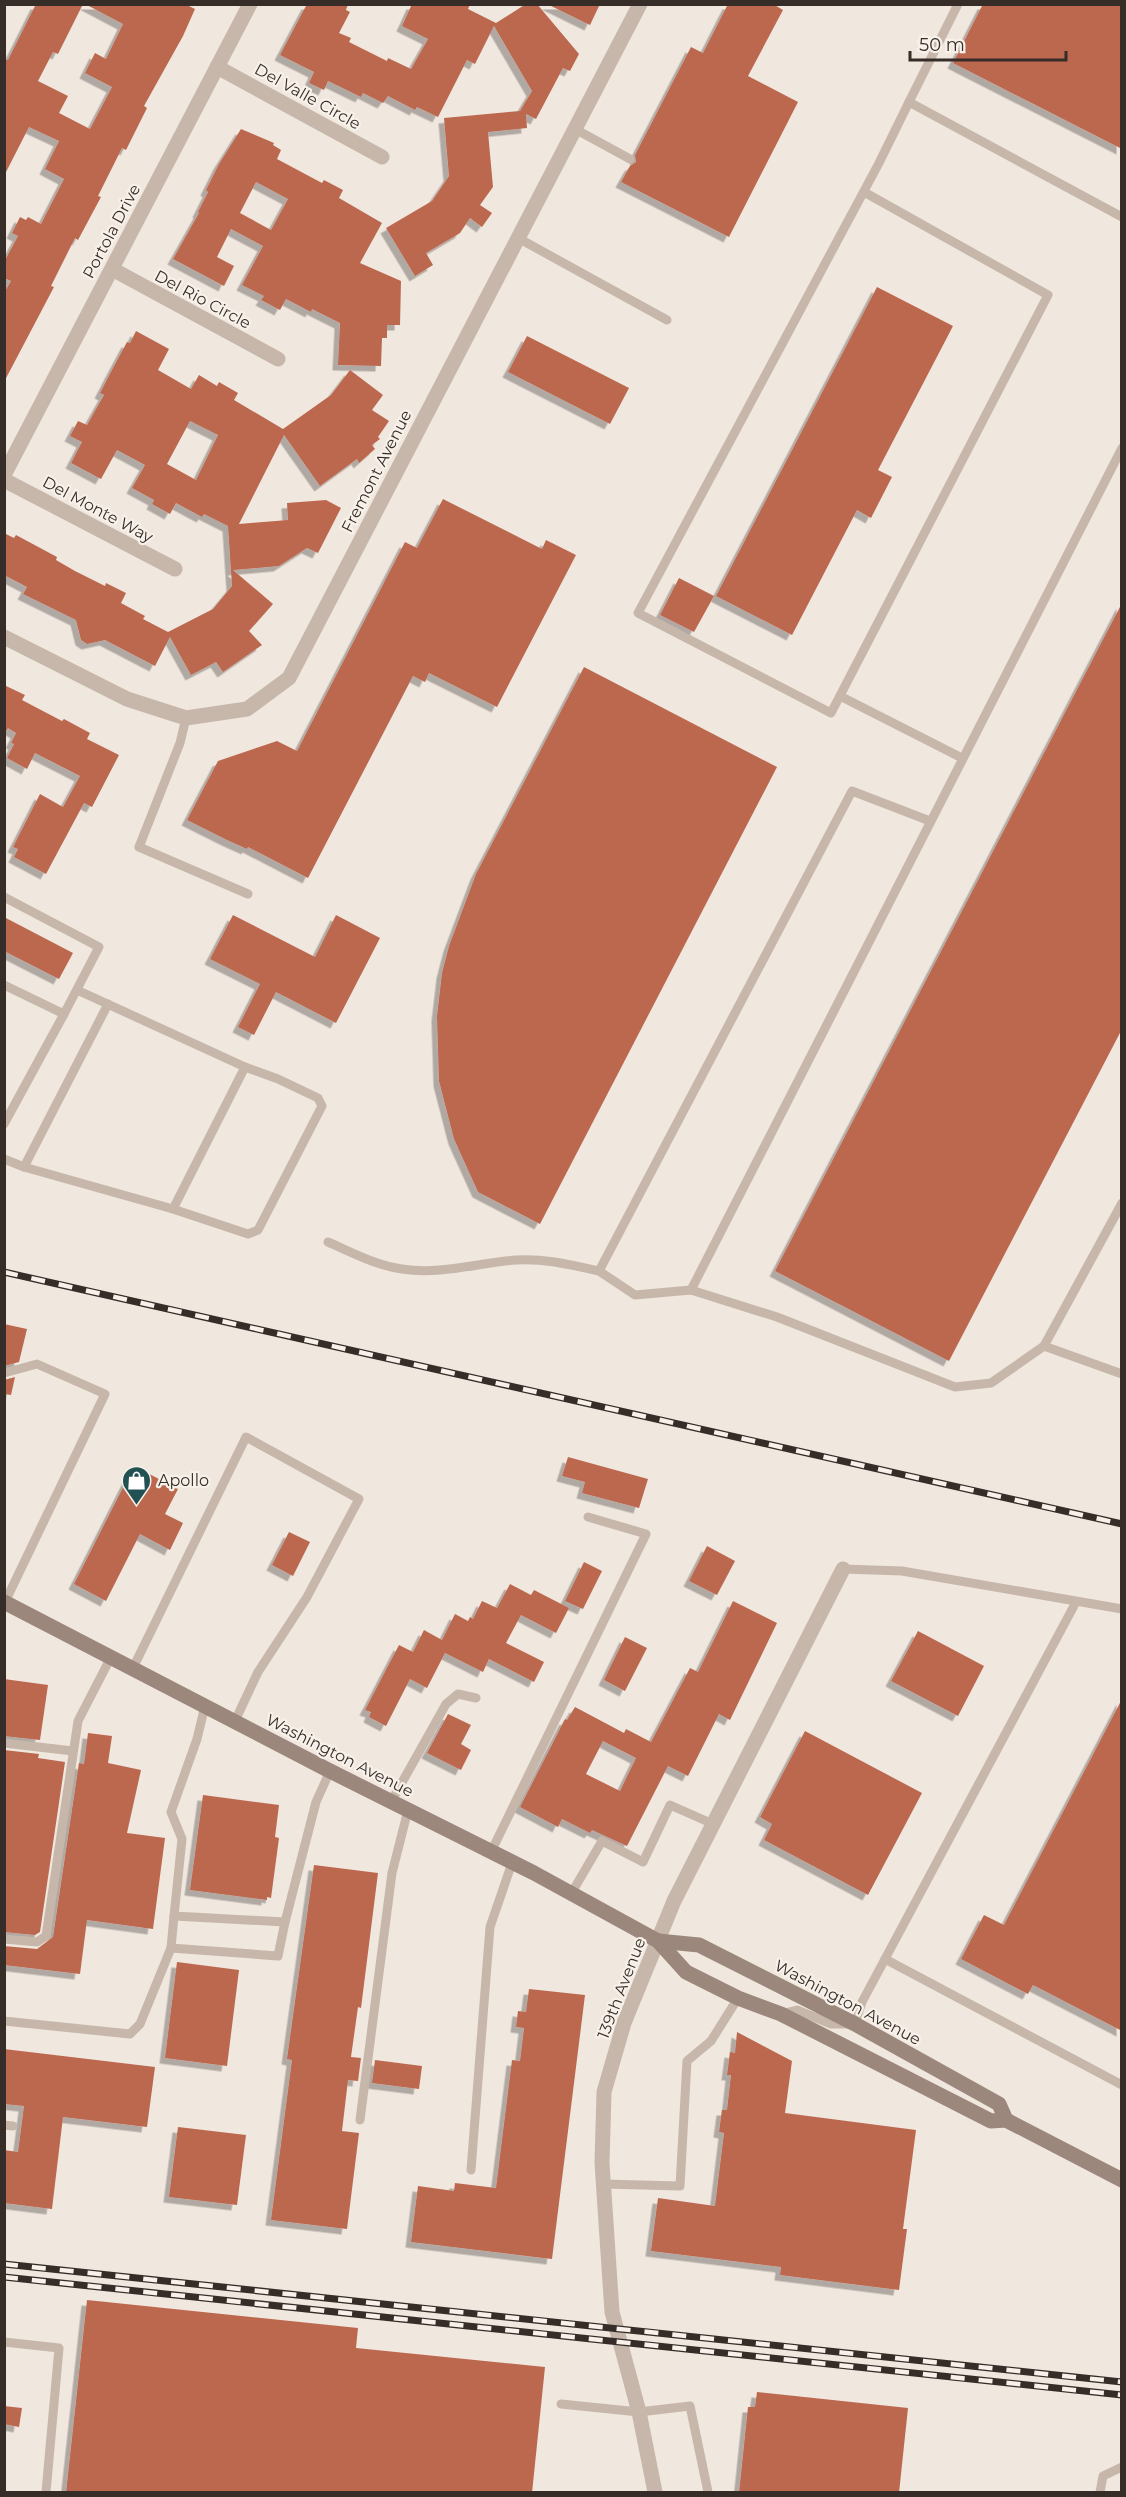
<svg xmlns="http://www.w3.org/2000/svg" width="1126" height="2497" viewBox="0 0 1126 2497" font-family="Montserrat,sans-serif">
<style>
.building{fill:#bc6850;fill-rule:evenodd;filter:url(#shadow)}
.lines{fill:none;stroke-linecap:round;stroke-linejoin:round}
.service{stroke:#c7b7aa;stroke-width:9}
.minor{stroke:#c7b7aa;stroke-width:15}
.tertiary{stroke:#c7b7aa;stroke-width:15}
.secondary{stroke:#9b877c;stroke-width:15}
.rail-casing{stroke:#362d29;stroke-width:7}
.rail{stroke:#f8f1ea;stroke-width:4.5;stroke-dasharray:14;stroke-linecap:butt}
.labels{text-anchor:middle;stroke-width:4.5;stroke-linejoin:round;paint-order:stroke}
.street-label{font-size:16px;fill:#362d29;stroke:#f8f1ea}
.poi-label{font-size:16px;fill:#362d29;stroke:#f8f1ea;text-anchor:start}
</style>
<defs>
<filter id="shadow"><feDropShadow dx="-5.5" dy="5.5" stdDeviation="0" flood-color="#0004"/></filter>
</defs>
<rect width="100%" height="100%" fill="#f0e7de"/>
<g class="building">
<polygon points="36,4 83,4 58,54 53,52 38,81 68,96 59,113 90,129 112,87 85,73 95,53 106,59 123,24 85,4 185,4 195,9 183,36 144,106 147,108 126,150 122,148 98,196 101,197 78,240 75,238 51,286 54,287 4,382 4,293 11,281 4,278 4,262 18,236 12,233 20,217 26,220 28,217 41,224 64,179 45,169 59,141 29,127 4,176 4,60 8,60"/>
<polygon points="307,4 348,4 346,10 350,12 339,33 351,38 349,42 387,61 388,58 411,69 428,39 402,26 412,4 470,4 468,9 496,23 526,4 537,4 579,54 570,71 563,68 536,119 526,114 527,128 488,132 493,187 480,205 492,213 482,227 470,218 460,233 426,253 433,265 415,276 386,228 432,201 449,176 444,118 520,111 532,91 494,26 475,64 467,60 438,117 417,107 415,110 388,96 383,103 363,93 361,97 328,81 324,90 309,83 314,72 280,55"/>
<polygon points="547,4 600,4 590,25"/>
<polygon points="728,4 773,4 783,10 748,76 798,102 729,237 621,182 630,166 636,162 635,155 691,47 703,53"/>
<polygon points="983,4 1122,4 1122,149 953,63"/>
<path d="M241,129L274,143L273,145L281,150L277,159L322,183L324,180L343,190L339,198L382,223L360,263L401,281L400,325H387V338H382L381,366L338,365L340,323L312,309L311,312L286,299L280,310L261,300L264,296L242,285L263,246L231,229L217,257L234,266L224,286L173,259L199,213L198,212L208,192L206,190L219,164ZM256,182L288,199L271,230L240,213Z"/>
<polygon points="877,287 953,326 878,470 892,477 871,518 857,510 792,635 716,596"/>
<path d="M136,331L169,349L158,370L191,389L199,375L217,386L219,382L238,393L234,400L283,429L331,395L350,370L383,395L372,410L389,421L378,437L380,439L372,445L375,449L359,463L357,459L320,486L284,435L239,524L288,520L287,503L326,500L341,508L318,553L307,548L279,566L233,570L273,604L249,631L262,645L223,672L216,662L191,675L170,637L155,666L105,640L87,644L81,640L76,620L23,594L27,587L4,575V533L14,538L16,535L57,557L56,560L75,571L105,586L106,583L126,593L121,603L145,616L143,619L168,632L213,609L232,586L228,526L204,514L202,517L176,503L170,514L152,504L154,500L132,488L145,465L117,450L101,479L71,463L82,442L70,436L78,421L87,425L104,395L100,393L113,368L127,342L130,343ZM190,421L218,435L196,480L167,464Z"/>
<polygon points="527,336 629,388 610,424 508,372"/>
<polygon points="443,499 542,549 546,540 576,555 497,707 429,673 425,682 413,676 308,878 248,847 247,849 227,840 187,820 218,761 277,741 297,751 405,542 417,548"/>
<polygon points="679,578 714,596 694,632 660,615"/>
<polygon points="1122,603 1122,1029 949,1361 775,1271"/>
<polygon points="584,667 777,767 540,1224 478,1192 454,1139 439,1081 437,1016 442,973 449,946 476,874"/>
<polygon points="4,685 25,695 22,700 62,721 64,719 90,733 87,739 119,755 92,807 84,803 46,874 14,857 18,849 13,847 40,794 63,807 80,776 35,753 27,769 7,758 14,744 11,743 16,733 8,728 4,734"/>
<polygon points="233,915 315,957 336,915 380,938 336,1023 276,992 254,1035 238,1027 260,984 210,959"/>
<polygon points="4,917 73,953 59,979 4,951"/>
<polygon points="4,1324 27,1329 19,1362 4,1366"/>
<polygon points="15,1377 11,1395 4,1394 4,1380"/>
<polygon points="568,1457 648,1479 639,1508 582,1493 585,1482 562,1476"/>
<polygon points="134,1466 178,1489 165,1514 183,1523 170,1550 140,1534 106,1601 74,1584"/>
<polygon points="289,1532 310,1542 293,1576 272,1565"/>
<polygon points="707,1546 735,1561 717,1595 689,1581"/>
<polygon points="584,1562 602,1571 583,1609 565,1601"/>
<polygon points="510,1584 531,1595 534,1590 569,1608 556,1633 521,1615 506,1643 544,1662 534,1682 489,1659 483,1672 445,1653 427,1688 410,1679 386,1726 369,1717 371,1712 365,1710 399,1645 413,1652 424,1630 442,1640 455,1614 468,1621 470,1617 473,1619 482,1601 497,1608"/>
<path d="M733,1601L777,1623L730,1720L719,1714L688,1776L668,1766L627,1846L592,1830L590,1833L562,1819L558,1827L520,1807L565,1719L567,1720L575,1707L624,1733L626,1729L651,1742L690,1668L698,1672ZM603,1741L636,1758L620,1791L586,1774Z"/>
<polygon points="918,1631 984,1666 958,1716 891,1681"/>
<polygon points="625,1637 647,1648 625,1691 604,1680"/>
<polygon points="4,1679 48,1685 40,1740 4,1736"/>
<polygon points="1122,1699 1122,2031 1033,1985 1028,1994 961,1959 984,1915 1004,1925"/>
<polygon points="448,1714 471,1725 461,1744 471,1750 461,1770 427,1753"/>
<polygon points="805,1731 922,1793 868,1895 764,1840 772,1824 760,1817"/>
<polygon points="88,1733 112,1736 108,1763 141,1770 127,1833 165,1838 153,1929 87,1920 80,1974 4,1965 4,1946 37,1949 53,1937 79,1763 84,1764"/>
<polygon points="4,1750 39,1754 38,1758 65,1762 40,1932 35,1935 4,1932"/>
<polygon points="203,1795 279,1805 275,1837 279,1838 271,1898 267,1897 267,1900 190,1890"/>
<polygon points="314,1865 378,1873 361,2008 358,2007 351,2057 361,2058 358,2081 348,2080 342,2131 359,2133 347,2229 271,2220 292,2060 287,2059"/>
<polygon points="177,1962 239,1970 227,2066 165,2058"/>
<polygon points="529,1989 585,1995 552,2259 411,2242 418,2186 454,2191 455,2183 496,2188 512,2060 520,2061 524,2028 516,2027 518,2011 526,2012"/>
<polygon points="737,2032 792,2061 785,2113 916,2130 903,2229 907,2229 899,2290 780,2275 781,2267 651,2251 658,2198 715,2206 724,2133 719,2132 722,2110 727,2110 731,2075 727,2075 730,2052 735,2053"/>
<polygon points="4,2049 155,2067 147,2127 63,2117 52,2209 4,2203 4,2150 18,2152 24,2106 4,2104"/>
<polygon points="375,2060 422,2066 419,2089 372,2083"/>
<polygon points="178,2127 246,2135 237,2205 169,2197"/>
<polygon points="87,2300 358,2328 356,2348 545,2367 532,2493 66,2493"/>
<polygon points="757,2392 908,2408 899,2493 739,2493 748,2407 755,2407"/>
<polygon points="4,2406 22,2408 19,2427 4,2424"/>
</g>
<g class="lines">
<g class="service">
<polyline points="958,4 909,102 1122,217"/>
<polyline points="575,129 630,159"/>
<polyline points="864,192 1048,295 831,713 638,613 879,163 909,102"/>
<polyline points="518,238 667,320"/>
<polyline points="840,696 962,758"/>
<polyline points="186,718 180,743 139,847 248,894"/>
<polyline points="930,821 852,791 599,1271 635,1295 691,1290 777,1317 955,1387 991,1383 1044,1346 1122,1203"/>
<polyline points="4,897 99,947 64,1014"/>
<polyline points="4,985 64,1014 4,1124"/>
<polyline points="4,1159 24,1167 173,1209 245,1067 77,990"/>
<polyline points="24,1167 108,1004"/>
<polyline points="173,1209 248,1234 258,1230 322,1106 318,1098 278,1079 245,1067"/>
<path d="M328,1242C351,1252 377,1266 402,1269C440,1275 478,1263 516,1260C544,1258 571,1265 599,1271"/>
<polyline points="691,1290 1122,448"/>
<polyline points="1044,1346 1122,1374"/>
<polyline points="4,1373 37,1364 105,1394 5,1602"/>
<polyline points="843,1569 902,1571 1122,1609"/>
<polyline points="133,1668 246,1437 359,1499 307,1597 258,1672 235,1721"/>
<polyline points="205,1706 197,1739 171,1812 182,1839 174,1916 285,1922 316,1802 330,1771"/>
<polyline points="4,1743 73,1751"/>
<polyline points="391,1802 446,1704 458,1694 476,1698"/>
<polyline points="491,1852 646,1534 588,1517"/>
<polyline points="571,1894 602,1841 643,1862 670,1805 713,1824"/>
<polyline points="174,1916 171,1948 278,1956 285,1922"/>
<polyline points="4,1939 37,1942 46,1936 78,1721 111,1657"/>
<polyline points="885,1959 1122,2085"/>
<polyline points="781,2014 797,2010 831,2024 855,2024 862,2002 1076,1602"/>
<polyline points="4,2021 130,2034 140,2024 171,1948"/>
<polyline points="360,2120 392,1873 408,1810"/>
<polyline points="4,2125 13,2126"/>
<polyline points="471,2170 490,1927 512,1863"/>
<polyline points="603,2184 680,2186 687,2061 711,2041 738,1998"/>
<polyline points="4,2342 59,2348 46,2492"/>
<polyline points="561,2404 639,2412 690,2406 708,2492"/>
<polyline points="1100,2492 1103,2476 1122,2467"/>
</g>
<g class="minor">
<polyline points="217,67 382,157"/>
<polyline points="112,269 278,359"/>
<polyline points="4,475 250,4"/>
<polyline points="4,480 175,569"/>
<polyline points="655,2492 639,2412 612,2312 602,2163 604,2092 624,2023 674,1901 843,1569"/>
</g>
<polyline class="tertiary" points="4,637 127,699 186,718 247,709 289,678 640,4"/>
<g class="secondary">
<polyline points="4,1602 330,1771 534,1873 658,1941 686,1972 738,1998 781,2014 991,2121 1006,2120 1122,2180"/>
<polyline points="658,1941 699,1945 855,2024 999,2104 1006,2120"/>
</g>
<defs>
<g id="rail">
<polyline points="4,1272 1122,1524"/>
<polyline points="4,2264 1122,2382"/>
<polyline points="4,2277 1122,2395"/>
</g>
</defs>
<use href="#rail" class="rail-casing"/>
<use href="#rail" class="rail"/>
</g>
<defs>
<symbol id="shop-pin" viewBox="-11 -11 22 30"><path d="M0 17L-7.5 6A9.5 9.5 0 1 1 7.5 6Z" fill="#225154" stroke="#f8f1ea"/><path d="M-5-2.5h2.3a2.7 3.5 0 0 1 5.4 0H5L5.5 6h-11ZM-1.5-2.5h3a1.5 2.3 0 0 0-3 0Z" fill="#fff"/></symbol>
</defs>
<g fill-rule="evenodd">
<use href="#shop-pin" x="120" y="1464" width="33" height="45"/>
</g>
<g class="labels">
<g class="street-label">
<text transform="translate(308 96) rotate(29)" y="6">Del Valle Circle</text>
<text transform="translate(111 231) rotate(-62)" y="6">Portola Drive</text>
<text transform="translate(203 299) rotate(28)" y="6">Del Rio Circle</text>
<text transform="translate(376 471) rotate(-63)" y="6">Fremont Avenue</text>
<text transform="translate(98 509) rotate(28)" y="6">Del Monte Way</text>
<text transform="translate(340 1755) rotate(27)" y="6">Washington Avenue</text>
<text transform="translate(621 1988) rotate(-69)" y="6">139th Avenue</text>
<text transform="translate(848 2002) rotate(28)" y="6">Washington Avenue</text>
</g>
<g class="poi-label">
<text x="158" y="1486">Apollo</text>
</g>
</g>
<rect width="1126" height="2497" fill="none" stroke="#362d29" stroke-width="12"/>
<path d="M910 51v9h156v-9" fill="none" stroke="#362d29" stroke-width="3"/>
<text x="919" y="51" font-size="18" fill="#362d29" stroke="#f8f1ea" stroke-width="4.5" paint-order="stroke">50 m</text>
</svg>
